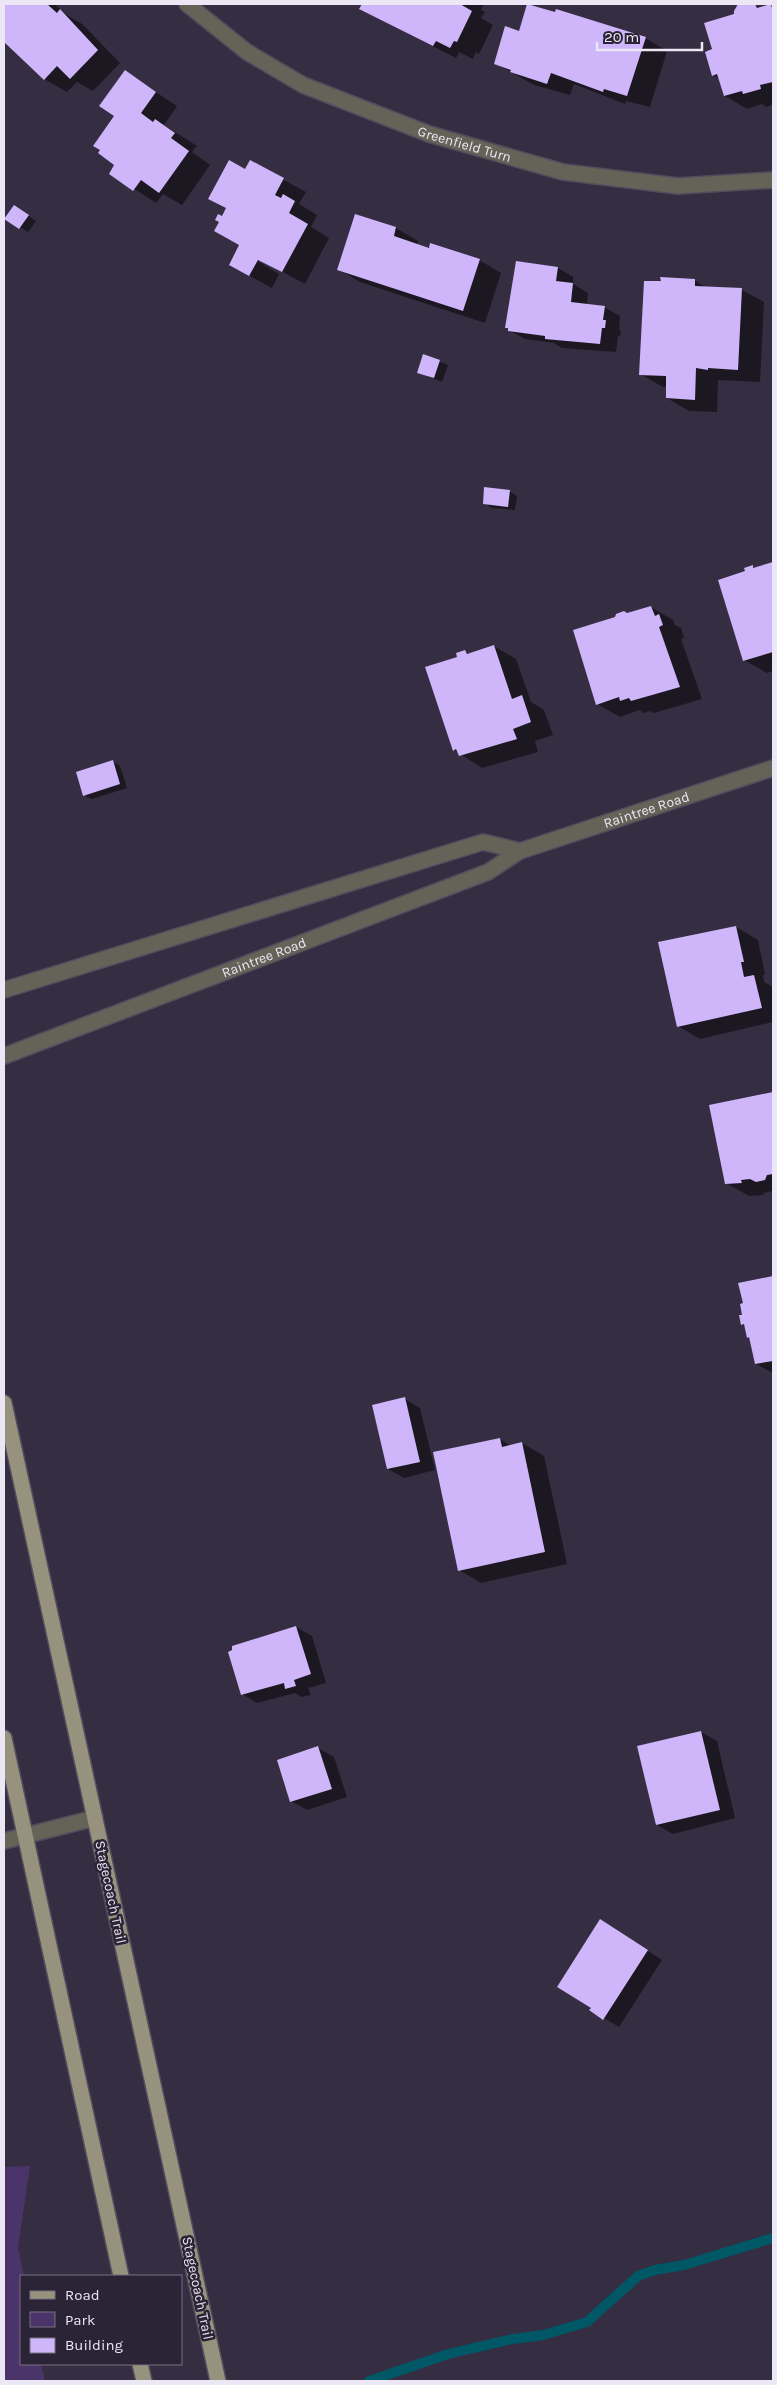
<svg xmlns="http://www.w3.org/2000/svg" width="777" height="2385" viewBox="0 0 777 2385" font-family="Karla,sans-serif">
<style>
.green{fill:#4a3469}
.shadow{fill:#0007}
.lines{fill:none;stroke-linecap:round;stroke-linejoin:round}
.stream{stroke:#005765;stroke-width:10}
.building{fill:#cfb5f9}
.street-casing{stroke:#524b5e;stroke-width:18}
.primary-casing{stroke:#524b5e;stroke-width:18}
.street{stroke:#656258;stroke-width:15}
.primary{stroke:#97927d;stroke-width:15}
.labels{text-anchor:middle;stroke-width:5;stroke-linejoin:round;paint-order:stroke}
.street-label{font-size:14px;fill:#ece7f4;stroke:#2b2336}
</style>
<rect width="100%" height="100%" fill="#352d41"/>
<polygon class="green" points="30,2166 18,2248 24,2276 21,2276 21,2364 41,2364 45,2381 4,2381 4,2167"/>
<g class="shadow">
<polygon points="4,4 55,4 65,14 82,24 120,63 93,91 77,82 67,92 44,79 4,40"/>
<polygon points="363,4 484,4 481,10 485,12 481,18 493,25 479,54 476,52 473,59 459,52 456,58 360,9"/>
<polygon points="739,4 753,4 761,8 771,5 773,7 773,104 767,107 762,104 747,109 725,96 720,79 713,75 713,50 736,15"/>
<polygon points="520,32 645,38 667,51 650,107 626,101 625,104 574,84 570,95 534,85 495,63"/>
<polygon points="125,72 177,106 164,125 197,146 192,152 210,165 182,205 163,194 156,203 110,173 116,164 116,116"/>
<polygon points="251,162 306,192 299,204 317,215 311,227 329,238 305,284 259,259 259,262 279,274 272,288 230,265 240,245 222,217"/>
<polygon points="22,211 36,221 28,232 6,219"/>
<polygon points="356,215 396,228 418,241 417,245 479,260 501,273 485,323 360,282 338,269"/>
<polygon points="558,268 573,277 573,284 588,293 587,305 604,307 620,316 619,329 621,331 620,336 618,336 616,352 562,348 554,343 525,339 509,330"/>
<polygon points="694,280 707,288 742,290 764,302 760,382 718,380 717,412 689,411 667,398 667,387 663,387 640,374"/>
<polygon points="424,356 448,365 442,382 419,372"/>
<polygon points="509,491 517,496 515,510 492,508 484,503"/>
<polygon points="773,563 773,671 767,673 744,660 746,572 752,567 756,569"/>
<polygon points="651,607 673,620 675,625 681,628 684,638 681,639 702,699 654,713 650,711 644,713 639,710 620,717 597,704 628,614"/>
<polygon points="494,646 516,659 531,702 544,710 553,735 535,741 538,752 482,768 454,750 459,658 465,652 470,654"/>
<polygon points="113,762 120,766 127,788 92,799 84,795"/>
<polygon points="736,927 758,940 765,974 763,975 764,982 773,987 773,1022 700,1039 678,1026"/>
<polygon points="773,1093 773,1191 763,1193 764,1195 749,1196 726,1183"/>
<polygon points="773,1277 773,1373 756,1364 751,1338 748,1337 745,1325 742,1324 744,1304 740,1284"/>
<polygon points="405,1399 420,1408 435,1470 404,1478 388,1469"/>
<polygon points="500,1439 511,1446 522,1443 544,1456 567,1564 481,1583 459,1570"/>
<polygon points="296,1627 312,1636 326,1683 308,1688 311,1695 302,1697 295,1693 257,1703 242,1694"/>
<polygon points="701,1732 717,1741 735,1818 673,1834 657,1825 638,1747"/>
<polygon points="318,1748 334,1757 347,1797 307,1810 291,1801"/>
<polygon points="616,1930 662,1960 619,2027 604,2018"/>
</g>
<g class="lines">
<polyline class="stream" points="369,2381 448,2354 513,2339 543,2335 587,2322 638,2276 655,2270 684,2265 773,2238"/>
</g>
<g class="building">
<polygon points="4,4 47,4 57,13 60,9 98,50 70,79 57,66 44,80 4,42"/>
<polygon points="362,4 460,4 472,11 457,42 454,41 450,48 436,41 433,46 359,9"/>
<polygon points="527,4 555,12 556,9 646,37 627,96 604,89 603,92 551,73 547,84 510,72 511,70 494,64 505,26 519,31"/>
<polygon points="738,4 755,4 757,8 771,4 773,12 773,82 760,85 761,89 743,94 742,91 724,96 717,74 712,76 705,52 712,49 704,23 734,14 734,11"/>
<polygon points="125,70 156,92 141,113 153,122 155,119 175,133 171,138 189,151 159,193 141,180 133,191 109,174 114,165 98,153 100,150 93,146 114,116 99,106"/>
<polygon points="229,160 245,169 250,160 284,178 275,195 281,198 283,194 295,201 289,213 308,224 282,272 258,260 249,276 229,265 239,245 214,231 219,222 215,220 218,214 222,216 226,208 208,199"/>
<polygon points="14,205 29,215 19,229 4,219"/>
<polygon points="355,214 396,227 394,236 429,248 430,243 480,259 463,311 337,270"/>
<polygon points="516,261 558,267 556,281 573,283 571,302 605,306 603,320 606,320 605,328 602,328 600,344 545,339 545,336 508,331 508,328 505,328"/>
<polygon points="660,277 695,279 695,286 742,288 738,370 708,368 708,370 696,368 695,400 666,398 666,376 639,375 644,281 661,281"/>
<polygon points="423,354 440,360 434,378 417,373"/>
<polygon points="484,487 510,490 508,507 483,504"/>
<polygon points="773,562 773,652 743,661 718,580 745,571 744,568 753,565 753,568"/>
<polygon points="651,606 655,616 659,614 663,625 659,627 680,687 631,701 629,698 620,701 619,697 596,705 573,630 615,617 616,614 624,611 627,613"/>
<polygon points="494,645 512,699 522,695 531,722 513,729 517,739 459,756 456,749 453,751 425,667 457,657 456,653 465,650 467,654"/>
<polygon points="113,760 120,784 83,796 76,772"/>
<polygon points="736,926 744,962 741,962 744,977 754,975 762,1008 677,1027 658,942"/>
<polygon points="773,1092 773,1174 767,1175 765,1180 756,1182 750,1179 741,1180 742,1183 725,1184 709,1105"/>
<polygon points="773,1276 773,1361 755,1364 749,1337 747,1338 744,1324 741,1325 739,1315 742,1315 740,1304 743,1303 738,1283"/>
<polygon points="405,1397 420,1462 387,1469 372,1405"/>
<polygon points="500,1438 502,1447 522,1442 545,1552 458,1571 433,1452"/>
<polygon points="296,1626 311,1674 294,1680 296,1686 285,1689 284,1683 241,1695 228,1652 232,1650 232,1646"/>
<polygon points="701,1731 720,1810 656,1825 637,1746"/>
<polygon points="318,1746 332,1789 290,1802 277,1760"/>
<polygon points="600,1919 648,1950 603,2020 589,2010 591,2008 557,1987"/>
</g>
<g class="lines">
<defs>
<g id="street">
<path id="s1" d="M187,4L247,52L303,85L429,134L563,172L678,186L773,180"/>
<polyline points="4,990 483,842 520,851"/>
<path id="s2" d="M4,1056L488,872L520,851L773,768"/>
<polyline points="4,1841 95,1818"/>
</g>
<g id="primary">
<polyline points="4,1403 218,2381"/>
<polyline points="4,1738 121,2276"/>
<polyline points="140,2364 144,2381"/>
</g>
</defs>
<use href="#street" class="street-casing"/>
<use href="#primary" class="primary-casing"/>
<use href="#street" class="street"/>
<use href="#primary" class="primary"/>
</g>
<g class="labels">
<g class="street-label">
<text dy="5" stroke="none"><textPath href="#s1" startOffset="314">Greenfield Turn</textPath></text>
<text dy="5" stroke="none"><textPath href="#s2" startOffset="689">Raintree Road</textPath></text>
<text dy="5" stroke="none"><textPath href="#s2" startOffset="278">Raintree Road</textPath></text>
<text transform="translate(111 1892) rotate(78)" y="5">Stagecoach Trail</text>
<text transform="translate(198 2288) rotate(78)" y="5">Stagecoach Trail</text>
</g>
</g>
<rect width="777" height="2385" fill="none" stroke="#ece7f4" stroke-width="10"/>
<rect x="20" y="2275" width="162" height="90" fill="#2b2336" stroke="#787182"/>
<rect x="30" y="2291" width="25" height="8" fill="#97927d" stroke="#787182"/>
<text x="65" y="2300" font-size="15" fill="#ece7f4">Road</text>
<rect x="30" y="2312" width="25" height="15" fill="#4a3469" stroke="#787182"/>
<text x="65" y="2325" font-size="15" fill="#ece7f4">Park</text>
<rect x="30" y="2338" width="25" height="15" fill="#cfb5f9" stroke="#787182"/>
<text x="65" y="2350" font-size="15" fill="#ece7f4">Building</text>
<path d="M597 42v8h105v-8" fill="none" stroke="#ece7f4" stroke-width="2.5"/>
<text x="604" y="42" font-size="15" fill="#ece7f4" stroke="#2b2336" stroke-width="4" paint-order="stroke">20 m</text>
</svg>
